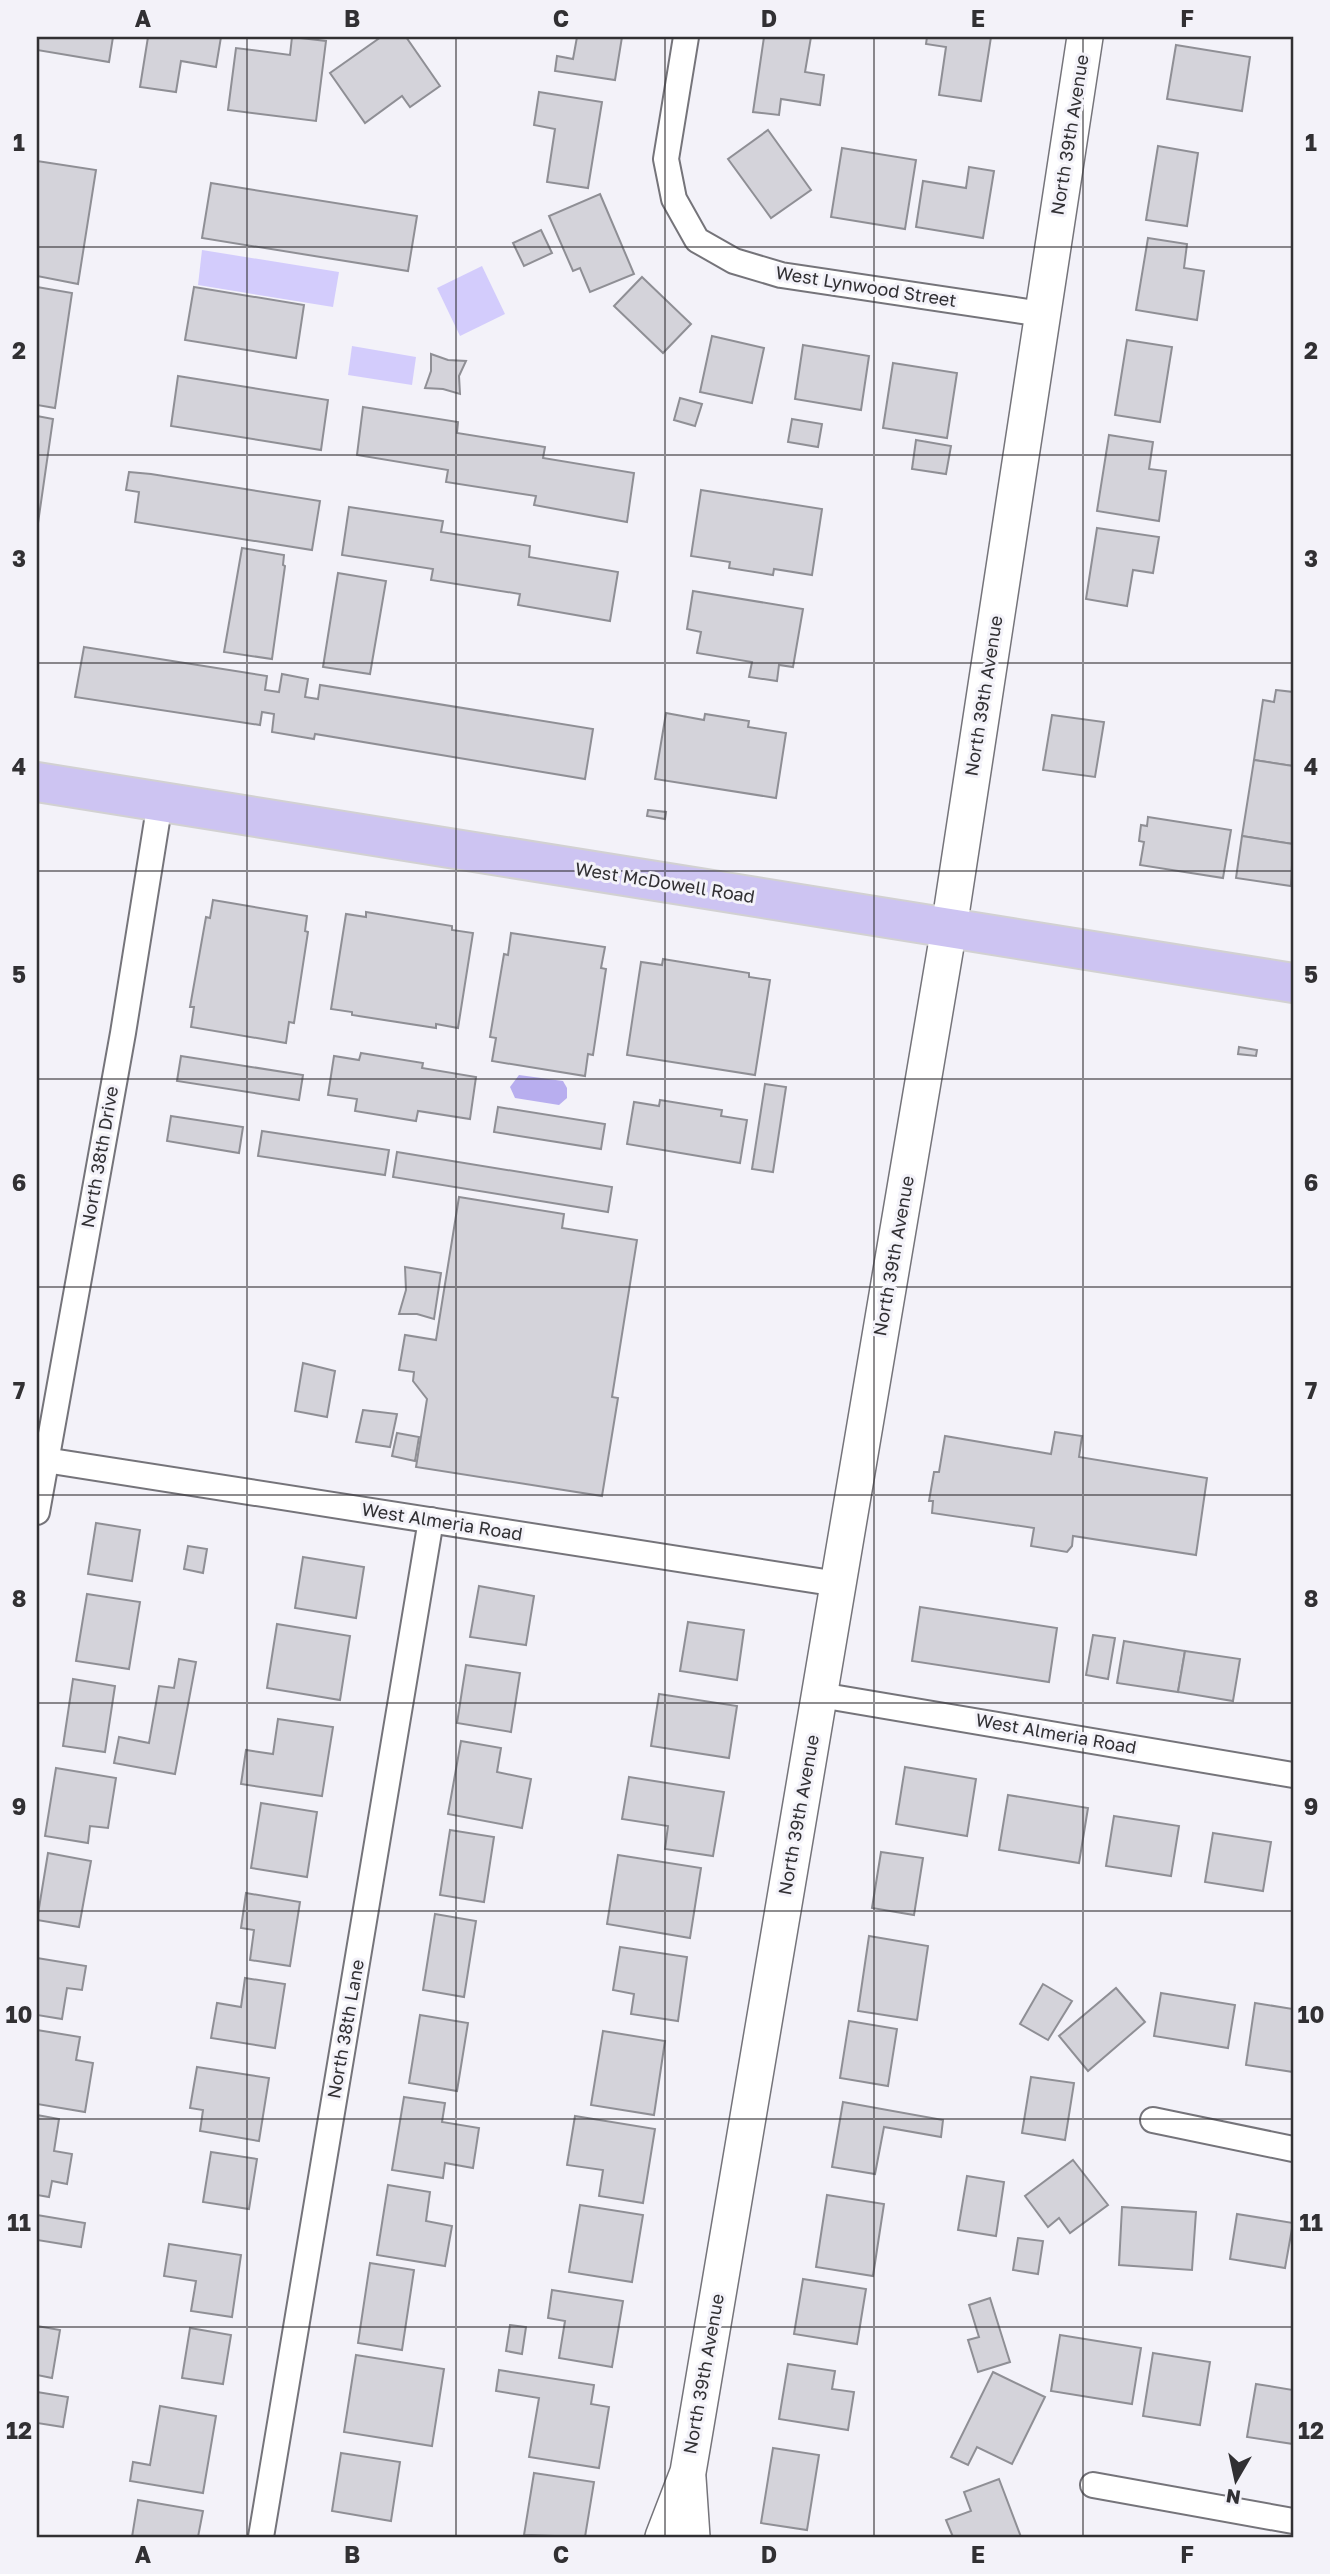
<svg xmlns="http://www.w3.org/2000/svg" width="1330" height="2574" viewBox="0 0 1330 2574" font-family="'Golos Text',sans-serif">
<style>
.green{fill:#d3ccfc}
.water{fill:#b8aeef}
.building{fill:#d4d3da;stroke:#8f8f95;stroke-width:2}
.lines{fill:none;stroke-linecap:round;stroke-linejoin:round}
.street-casing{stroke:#75747a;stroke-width:28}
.secondary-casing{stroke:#75747a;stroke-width:38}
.primary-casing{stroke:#d2d1d2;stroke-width:42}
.street{stroke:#fff;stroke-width:24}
.secondary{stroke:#fff;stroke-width:35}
.primary{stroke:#cdc4f2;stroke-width:38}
.grid{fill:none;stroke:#313033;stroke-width:2;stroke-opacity:0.55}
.labels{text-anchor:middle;stroke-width:6;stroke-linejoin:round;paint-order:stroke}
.street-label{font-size:18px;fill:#313033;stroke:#f3f2f9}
.neatline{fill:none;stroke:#313033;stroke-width:2.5}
.grid-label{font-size:23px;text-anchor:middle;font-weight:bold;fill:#313033}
</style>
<rect width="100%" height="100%" fill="#f3f2f9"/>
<g class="green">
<polygon points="202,250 339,272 333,307 198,285"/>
<polygon points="482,266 505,314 460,336 437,288"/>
<polygon points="352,346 416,357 412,385 348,375"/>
</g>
<polygon class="water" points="519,1075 563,1081 567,1088 567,1098 559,1105 515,1098 510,1087"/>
<g class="building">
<polygon points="37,37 113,37 109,62 37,50"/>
<polygon points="148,37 221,37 216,67 181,61 176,92 140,87"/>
<polygon points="292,37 326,41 316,121 228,110 236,48 290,55"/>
<polygon points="381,37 406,37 440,86 410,107 402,96 365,123 330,73"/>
<polygon points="577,37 622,37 615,80 555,71 557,56 573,59"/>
<polygon points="764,37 811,37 805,72 824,75 820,105 781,99 779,115 753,112"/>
<polygon points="927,37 991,37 981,101 939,95 946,47 926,44"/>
<polygon points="1176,45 1250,57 1242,111 1167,99"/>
<polygon points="539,92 602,102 588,188 547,182 555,129 534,125"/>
<polygon points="768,130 811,190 771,218 728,159"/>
<polygon points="1158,146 1198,153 1187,226 1146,220"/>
<polygon points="842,148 916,160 905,229 831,217"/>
<polygon points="37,161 96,170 78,284 37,276"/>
<polygon points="969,167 994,171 983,238 916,227 923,181 966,188"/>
<polygon points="211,183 417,216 408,271 202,238"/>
<polygon points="600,194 634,274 590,292 580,268 573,271 549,216"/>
<polygon points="541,230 552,253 524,266 513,243"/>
<polygon points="1148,238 1187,244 1184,268 1204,271 1197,320 1136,310"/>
<polygon points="642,277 691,324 663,353 614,306"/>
<polygon points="37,287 72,293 55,408 37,405"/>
<polygon points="194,287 304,305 296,358 185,340"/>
<polygon points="712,336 764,348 752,403 700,392"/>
<polygon points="1127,340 1172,347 1160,422 1115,415"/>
<polygon points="803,345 869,356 861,410 795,399"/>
<polygon points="431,354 448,360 466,361 459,376 460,394 443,389 425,388 431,371"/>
<polygon points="893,363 957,373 947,438 883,428"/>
<polygon points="178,376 328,400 321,450 171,426"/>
<polygon points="680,398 702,404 695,426 674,420"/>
<polygon points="363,407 458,422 457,433 545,447 543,458 634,473 627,522 534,505 536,496 446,482 448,470 357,455"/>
<polygon points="37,416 53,419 37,530"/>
<polygon points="792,419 822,424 818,447 788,442"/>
<polygon points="1109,435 1153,442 1149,469 1166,471 1159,521 1097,511"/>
<polygon points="916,440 951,446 946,474 912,469"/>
<polygon points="129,472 151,474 320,501 312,550 135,522 139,492 126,490"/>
<polygon points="701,490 822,509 812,575 774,569 773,575 729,568 730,562 691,556"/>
<polygon points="349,507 443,521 441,532 530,546 529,557 618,572 610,621 518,605 520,594 431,580 433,569 342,555"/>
<polygon points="1097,528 1159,537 1153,573 1133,570 1127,606 1086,599"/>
<polygon points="242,548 284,555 283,565 285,566 272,659 224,652"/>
<polygon points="338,573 386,581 370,674 323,667"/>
<polygon points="693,591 803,609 793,667 779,665 777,681 749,677 752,662 697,653 701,632 687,629"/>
<polygon points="84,647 267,676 265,690 279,692 282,674 308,679 305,697 318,699 320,685 593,729 585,779 315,734 314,739 272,732 274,714 262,712 260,725 75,697"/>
<polygon points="1276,690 1293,692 1293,766 1254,760 1263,700 1274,702"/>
<polygon points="666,713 704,720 705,714 749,721 748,727 786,733 776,798 655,779"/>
<polygon points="1052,715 1104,722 1095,777 1043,770"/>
<polygon points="1254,760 1293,766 1293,844 1242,836"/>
<polygon points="648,810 666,812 665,819 647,816"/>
<polygon points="1148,817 1231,830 1223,878 1140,865 1144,842 1139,841 1141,825 1147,826"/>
<polygon points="1242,836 1293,844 1291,886 1236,878"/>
<polygon points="213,900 307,916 305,931 308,932 294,1023 289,1022 286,1043 191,1027 194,1007 190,1007 206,917 210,918"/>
<polygon points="366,912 452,926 452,930 473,933 458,1028 436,1024 436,1028 352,1015 352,1012 331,1009 346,914 366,917"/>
<polygon points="511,933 605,947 601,968 606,969 593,1055 588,1054 585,1076 492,1061 496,1038 490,1037 504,954 508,955"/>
<polygon points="663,959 749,973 749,977 770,980 755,1075 627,1055 641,962 662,965"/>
<polygon points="1239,1047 1257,1050 1256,1056 1238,1054"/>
<polygon points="361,1053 423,1063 422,1068 476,1077 470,1119 418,1111 416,1121 355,1111 357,1099 328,1095 334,1056 359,1060"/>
<polygon points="181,1056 303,1075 299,1100 177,1081"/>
<polygon points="765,1084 786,1087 773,1172 752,1169"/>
<polygon points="660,1100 722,1110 721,1116 747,1120 740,1163 627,1144 634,1102 659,1106"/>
<polygon points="498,1107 605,1124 601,1149 494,1132"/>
<polygon points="171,1116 243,1127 239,1153 167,1141"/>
<polygon points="262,1131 389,1150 385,1175 258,1156"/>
<polygon points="397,1152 612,1187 608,1212 393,1177"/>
<polygon points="459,1197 564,1214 562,1228 637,1240 612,1397 618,1398 602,1496 416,1467 427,1399 413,1381 414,1372 399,1370 405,1335 436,1340"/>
<polygon points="405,1267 441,1273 434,1319 417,1314 399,1314 406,1290"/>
<polygon points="303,1363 335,1371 327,1417 295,1411"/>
<polygon points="363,1410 397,1414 390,1447 356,1442"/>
<polygon points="1055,1432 1082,1436 1079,1457 1207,1478 1196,1555 1073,1536 1072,1546 1067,1552 1031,1546 1034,1528 932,1513 933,1501 929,1501 934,1472 939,1472 945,1436 1051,1454"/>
<polygon points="397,1433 419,1437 415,1461 392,1456"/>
<polygon points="96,1523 140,1530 132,1581 88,1574"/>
<polygon points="188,1546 207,1549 203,1573 184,1569"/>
<polygon points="303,1557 364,1567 356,1618 295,1608"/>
<polygon points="479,1586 534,1596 526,1645 470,1637"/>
<polygon points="87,1594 140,1602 129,1669 76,1661"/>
<polygon points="920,1607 1057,1628 1049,1682 912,1661"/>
<polygon points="688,1622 744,1630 737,1680 680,1671"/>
<polygon points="277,1624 350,1636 340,1700 267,1688"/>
<polygon points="1093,1635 1115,1638 1108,1679 1086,1675"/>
<polygon points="1124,1641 1185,1651 1178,1692 1117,1683"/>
<polygon points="1185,1651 1240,1659 1233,1701 1178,1692"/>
<polygon points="179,1659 196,1662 175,1774 114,1763 119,1737 149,1743 159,1686 174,1688"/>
<polygon points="466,1665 520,1673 511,1732 457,1723"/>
<polygon points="73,1679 115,1686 105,1752 63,1746"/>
<polygon points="659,1694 737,1706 729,1758 651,1746"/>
<polygon points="278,1719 333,1727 322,1796 241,1784 246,1750 273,1754"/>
<polygon points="461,1741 501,1748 497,1772 531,1779 522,1828 448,1814"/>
<polygon points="905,1767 976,1779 967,1836 896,1824"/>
<polygon points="56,1768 116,1778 108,1828 90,1826 88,1843 45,1836"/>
<polygon points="629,1777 724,1792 713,1856 665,1849 668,1826 622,1819"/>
<polygon points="1008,1795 1088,1808 1079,1863 999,1850"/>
<polygon points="261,1803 317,1812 307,1877 251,1868"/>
<polygon points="1114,1816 1179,1826 1171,1876 1106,1866"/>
<polygon points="450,1830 494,1837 484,1902 440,1895"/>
<polygon points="1213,1833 1271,1842 1263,1891 1205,1882"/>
<polygon points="881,1852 923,1858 914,1915 872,1908"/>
<polygon points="48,1853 91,1861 79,1927 37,1920"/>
<polygon points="618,1855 701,1868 690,1938 607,1924"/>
<polygon points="246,1893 300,1902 290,1966 250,1960 254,1930 241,1928"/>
<polygon points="435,1914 476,1921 464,1997 423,1990"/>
<polygon points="869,1936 928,1946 917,2020 858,2011"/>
<polygon points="620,1947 687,1957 678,2021 631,2014 634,1994 613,1990"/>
<polygon points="37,1958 86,1966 82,1990 67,1988 62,2019 37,2015"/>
<polygon points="245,1978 285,1984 275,2048 211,2038 217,2003 241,2007"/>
<polygon points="1043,1984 1072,2001 1048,2040 1020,2024"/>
<polygon points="1116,1988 1145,2022 1088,2071 1059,2036"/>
<polygon points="1161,1993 1235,2005 1228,2048 1154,2036"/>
<polygon points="1255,2003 1293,2009 1293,2072 1246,2065"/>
<polygon points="420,2015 468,2023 457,2091 409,2083"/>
<polygon points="849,2021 897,2029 888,2086 840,2078"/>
<polygon points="37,2030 80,2037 76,2060 93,2063 85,2112 37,2104"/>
<polygon points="603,2031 665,2041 654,2115 591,2105"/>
<polygon points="197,2067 269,2078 259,2141 200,2131 203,2110 190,2108"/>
<polygon points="1031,2077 1074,2083 1065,2140 1022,2133"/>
<polygon points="404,2097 445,2103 442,2122 479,2128 473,2168 445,2163 443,2178 392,2170"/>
<polygon points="843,2102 943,2120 941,2137 884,2127 875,2174 832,2167"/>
<polygon points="37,2115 59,2119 54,2151 72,2154 67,2184 52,2181 49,2197 37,2195"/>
<polygon points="575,2116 655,2129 643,2203 599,2196 603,2170 567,2165"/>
<polygon points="211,2152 257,2159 249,2209 203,2202"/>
<polygon points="1073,2160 1108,2205 1070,2233 1059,2218 1048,2227 1025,2196"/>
<polygon points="967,2176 1004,2182 996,2236 958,2230"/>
<polygon points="388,2185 430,2192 426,2221 452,2226 445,2266 377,2255"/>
<polygon points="827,2195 884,2204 873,2276 816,2267"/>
<polygon points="580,2205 643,2215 632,2282 569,2272"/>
<polygon points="1122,2207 1196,2212 1192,2270 1119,2265"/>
<polygon points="1237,2214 1293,2223 1285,2268 1230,2259"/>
<polygon points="37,2215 85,2223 81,2247 37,2240"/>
<polygon points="1018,2238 1043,2241 1038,2274 1013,2270"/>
<polygon points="169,2244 241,2255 232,2317 191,2311 196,2281 164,2276"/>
<polygon points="370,2263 414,2270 402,2350 358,2343"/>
<polygon points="803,2279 866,2289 857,2344 794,2334"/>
<polygon points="552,2290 623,2301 612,2367 559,2358 565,2321 548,2318"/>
<polygon points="990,2298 1010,2362 978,2372 968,2340 979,2337 969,2305"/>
<polygon points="510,2325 526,2327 522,2354 506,2351"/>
<polygon points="37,2326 60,2330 52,2378 37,2375"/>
<polygon points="190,2328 231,2335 223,2384 182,2378"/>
<polygon points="1060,2335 1141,2348 1132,2404 1051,2391"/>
<polygon points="1153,2353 1210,2362 1200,2425 1143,2416"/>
<polygon points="356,2355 444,2369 432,2446 344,2432"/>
<polygon points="788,2364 835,2371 832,2389 854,2392 848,2430 779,2419"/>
<polygon points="499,2370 594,2385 591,2404 609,2407 599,2468 529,2457 539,2398 496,2391"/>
<polygon points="993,2372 1045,2397 1012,2464 977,2447 968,2465 951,2457"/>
<polygon points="1256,2384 1293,2390 1293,2444 1247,2437"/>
<polygon points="37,2392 68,2397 63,2427 37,2423"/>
<polygon points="160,2406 216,2416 203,2493 130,2481 133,2462 150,2465"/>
<polygon points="773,2448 819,2455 807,2530 761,2523"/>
<polygon points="341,2453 400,2462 391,2521 332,2511"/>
<polygon points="534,2473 594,2482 585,2537 524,2535"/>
<polygon points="999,2479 1021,2537 953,2537 946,2520 971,2511 964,2492"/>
<polygon points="138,2500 203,2511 198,2537 132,2537"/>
</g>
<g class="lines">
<defs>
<g id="street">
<polyline points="686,37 666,159 674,199 697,240 734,261 781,275 1042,314"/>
<polyline points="45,1460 838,1584"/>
<polyline points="37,1512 123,1033 160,802"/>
<polyline points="820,1695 1293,1775"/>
<polyline points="1153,2120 1293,2149"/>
<polyline points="1093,2485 1293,2521"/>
<polyline points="261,2537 431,1520"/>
</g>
<g id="secondary">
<polyline points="688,2478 692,2537"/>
<polyline points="663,2537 688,2472 949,928 1085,37"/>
</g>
<polyline id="primary" points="37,782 1293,983"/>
</defs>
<use href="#street" class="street-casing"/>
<use href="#secondary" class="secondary-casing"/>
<use href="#primary" class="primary-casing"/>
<use href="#street" class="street"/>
<use href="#secondary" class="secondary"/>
<use href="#primary" class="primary"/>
</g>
<path class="grid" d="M247,37V2537M456,37V2537M665,37V2537M874,37V2537M1083,37V2537M37,247H1293M37,455H1293M37,663H1293M37,871H1293M37,1079H1293M37,1287H1293M37,1495H1293M37,1703H1293M37,1911H1293M37,2119H1293M37,2327H1293"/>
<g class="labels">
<g class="street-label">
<text transform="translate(1070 135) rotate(-81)" y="6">North 39th Avenue</text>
<text transform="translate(866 287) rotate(9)" y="6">West Lynwood Street</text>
<text transform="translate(984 696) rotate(-81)" y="6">North 39th Avenue</text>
<text transform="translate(665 883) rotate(9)" y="6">West McDowell Road</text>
<text transform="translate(100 1157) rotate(-80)" y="6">North 38th Drive</text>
<text transform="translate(894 1256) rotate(-80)" y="6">North 39th Avenue</text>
<text transform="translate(442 1522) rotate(9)" y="6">West Almeria Road</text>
<text transform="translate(1056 1734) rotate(10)" y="6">West Almeria Road</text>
<text transform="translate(799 1815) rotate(-80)" y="6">North 39th Avenue</text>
<text transform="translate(346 2029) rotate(-80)" y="6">North 38th Lane</text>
<text transform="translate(704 2374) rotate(-80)" y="6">North 39th Avenue</text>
</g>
</g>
<rect width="1330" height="2574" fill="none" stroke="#f3f2f9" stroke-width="77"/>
<g transform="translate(1236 2480) rotate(189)" stroke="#f3f2f9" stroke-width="5" paint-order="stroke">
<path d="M0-5L12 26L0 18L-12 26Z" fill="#313033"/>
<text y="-10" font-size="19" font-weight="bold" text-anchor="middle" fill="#313033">N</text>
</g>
<rect x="38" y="38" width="1254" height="2498" class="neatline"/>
<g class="grid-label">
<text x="143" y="27">A</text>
<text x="352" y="27">B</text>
<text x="561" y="27">C</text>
<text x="769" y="27">D</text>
<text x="978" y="27">E</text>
<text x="1187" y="27">F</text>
<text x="19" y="151">1</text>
<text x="1311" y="151">1</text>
<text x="19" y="359">2</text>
<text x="1311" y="359">2</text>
<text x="19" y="567">3</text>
<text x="1311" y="567">3</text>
<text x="19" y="775">4</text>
<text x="1311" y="775">4</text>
<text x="19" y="983">5</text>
<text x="1311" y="983">5</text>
<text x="19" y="1191">6</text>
<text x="1311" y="1191">6</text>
<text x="19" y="1399">7</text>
<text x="1311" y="1399">7</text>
<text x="19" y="1607">8</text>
<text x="1311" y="1607">8</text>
<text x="19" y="1815">9</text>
<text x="1311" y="1815">9</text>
<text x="19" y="2023">10</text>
<text x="1311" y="2023">10</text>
<text x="19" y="2231">11</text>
<text x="1311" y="2231">11</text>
<text x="19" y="2439">12</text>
<text x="1311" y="2439">12</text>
<text x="143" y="2563">A</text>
<text x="352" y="2563">B</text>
<text x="561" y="2563">C</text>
<text x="769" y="2563">D</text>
<text x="978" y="2563">E</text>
<text x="1187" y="2563">F</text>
</g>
</svg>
